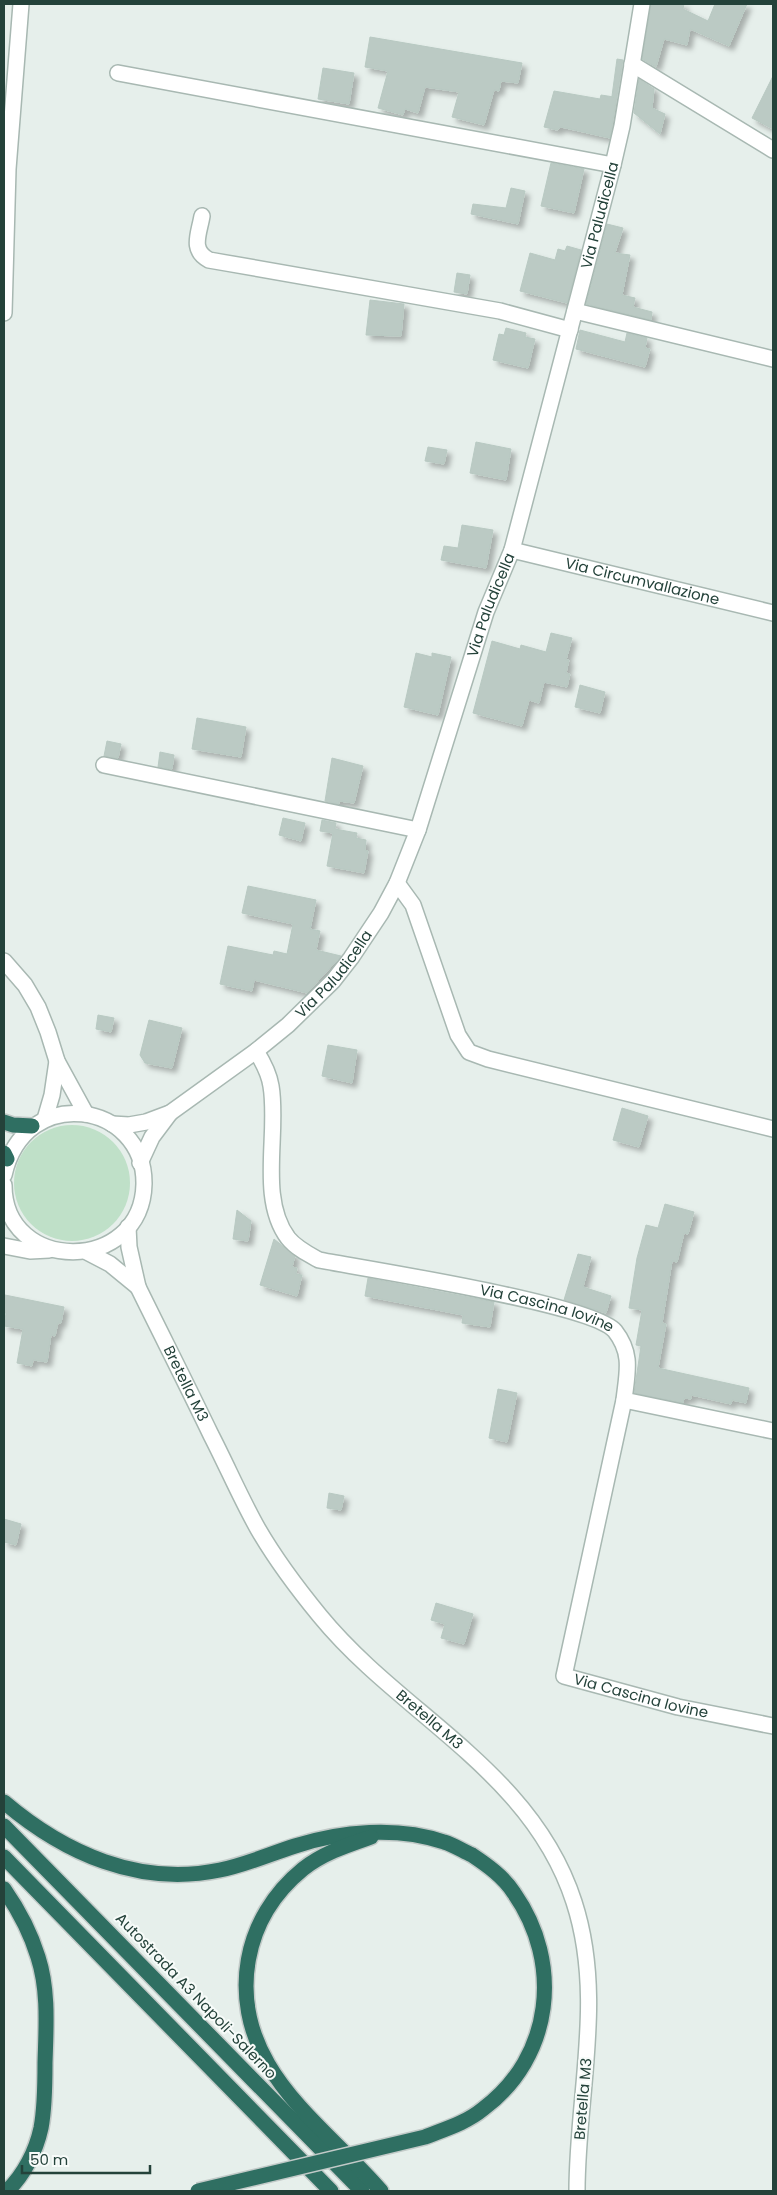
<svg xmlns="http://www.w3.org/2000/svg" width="777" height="2195" viewBox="0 0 777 2195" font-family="Poppins,sans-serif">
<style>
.green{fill:#bfe0c8}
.building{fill:#bbcac4;stroke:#b8c9c2;filter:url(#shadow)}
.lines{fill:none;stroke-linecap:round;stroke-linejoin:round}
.minor-casing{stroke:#a8b8b2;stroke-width:18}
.highway-casing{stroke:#c2cac8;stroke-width:18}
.minor{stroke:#fff;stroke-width:15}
.highway{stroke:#2f6f62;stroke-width:15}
.highway-bridge-casing{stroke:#c2cac8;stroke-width:18;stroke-linecap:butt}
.highway-bridge{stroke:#2f6f62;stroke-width:15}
.labels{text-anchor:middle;stroke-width:4;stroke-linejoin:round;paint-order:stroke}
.street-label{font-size:15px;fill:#24423a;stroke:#f7fbf9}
</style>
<defs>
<filter id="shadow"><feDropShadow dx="4.5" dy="4.5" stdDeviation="2.5" flood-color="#0004"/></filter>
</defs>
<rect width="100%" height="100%" fill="#e6efeb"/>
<circle class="green" cx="72" cy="1183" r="58"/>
<g class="building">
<polygon points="651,4 684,4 683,9 708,21 715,4 747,4 729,46 690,29 687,45 664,39 656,67 642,59"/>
<polygon points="370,37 522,63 518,83 501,81 499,91 494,90 484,125 452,117 459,92 425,87 418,113 405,109 403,115 378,108 388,71 365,67"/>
<polygon points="617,59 623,60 610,138 561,127 557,130 544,127 554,91 600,99 601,95 614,97 612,96"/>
<polygon points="323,68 354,73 349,104 318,99"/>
<polygon points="773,76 773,129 752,118"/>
<polygon points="639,79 654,89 652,108 665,114 660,134 634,113"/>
<polygon points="551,163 584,169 574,213 541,206"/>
<polygon points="511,188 525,191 518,224 471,214 473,204 506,208"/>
<polygon points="607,224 623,228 615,253 630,255 622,295 635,298 633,307 652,312 651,320 586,304"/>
<polygon points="567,246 581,250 567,303 520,291 530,253 555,260 558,249 565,251"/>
<polygon points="457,273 470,275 467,294 454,292"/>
<polygon points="370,300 404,304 401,336 366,335"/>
<polygon points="506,328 526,333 525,337 535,339 528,368 493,360 499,334 504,335"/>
<polygon points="580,330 625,342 627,333 647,338 645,348 650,349 645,367 576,349"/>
<polygon points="476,442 511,449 506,480 470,473"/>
<polygon points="428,447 447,450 444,464 425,461"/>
<polygon points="462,525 493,530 486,568 441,560 444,546 458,548"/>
<polygon points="551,633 572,638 566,660 569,660 566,673 570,674 567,687 544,682 539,703 529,700 522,726 473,713 492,641 520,649 521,645 546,652"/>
<polygon points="416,653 432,657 432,653 451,657 438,715 404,707"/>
<polygon points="580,685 605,692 600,713 575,707"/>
<polygon points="197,718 246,727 241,757 192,749"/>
<polygon points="107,741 121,744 118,758 104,756"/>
<polygon points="160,752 174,755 172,769 158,767"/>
<polygon points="332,758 363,766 354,803 339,801 339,804 325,801"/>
<polygon points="283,818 305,823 301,841 279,835"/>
<polygon points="322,820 336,823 335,829 357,833 356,838 366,840 365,850 368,851 364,873 327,866 333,833 320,831"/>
<polygon points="248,886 316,900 310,929 320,931 316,950 341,956 307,993 254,980 252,991 220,984 228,946 273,955 274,951 287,954 293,924 242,913"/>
<polygon points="98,1015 114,1018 111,1032 96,1029"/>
<polygon points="149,1020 182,1028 172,1068 145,1063 140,1055"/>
<polygon points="328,1045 357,1050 352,1083 322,1076"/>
<polygon points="622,1108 648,1116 639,1147 613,1140"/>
<polygon points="665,1204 694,1212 688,1234 684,1233 677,1262 672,1261 662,1323 666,1324 658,1368 749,1388 746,1403 732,1400 731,1404 691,1395 691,1399 684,1398 683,1403 634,1393 641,1346 636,1345 642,1310 629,1308 637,1258 646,1225 658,1228"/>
<polygon points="237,1210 251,1221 248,1241 233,1239"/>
<polygon points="274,1239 295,1256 292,1267 297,1268 296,1274 302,1275 297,1296 260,1285"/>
<polygon points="578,1254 591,1257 583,1287 611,1296 606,1313 564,1300"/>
<polygon points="368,1278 494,1302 490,1327 462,1323 463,1315 365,1296"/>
<polygon points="5,1295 64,1307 61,1323 58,1323 55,1336 51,1335 47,1362 33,1360 32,1366 17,1363 23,1329 4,1326 6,1313 4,1313"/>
<polygon points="498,1389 517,1393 507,1442 489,1438"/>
<polygon points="329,1493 344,1496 341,1510 327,1508"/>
<polygon points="4,1519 21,1524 16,1545 4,1542"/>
<polygon points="436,1603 473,1614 464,1644 441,1638 445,1624 431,1620"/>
</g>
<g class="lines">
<defs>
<g id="minor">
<polyline points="632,64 773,150"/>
<polyline points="118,73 613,165"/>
<path d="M202,216C199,234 190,250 209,260L500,311L570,330"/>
<polyline points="575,311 773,359"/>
<polyline points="4,313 8,169 21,4"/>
<path id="s1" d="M512,550L773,613"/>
<polyline points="104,765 418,830"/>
<polyline points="397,883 413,905 458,1035 469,1052 488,1059 773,1129"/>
<polyline points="4,961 25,985 38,1007 48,1032 57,1061 86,1114"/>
<path id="s2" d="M256,1051C263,1062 269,1073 271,1086C279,1133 258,1198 288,1238C296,1248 308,1254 319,1260C367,1269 592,1304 615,1331C633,1354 627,1373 624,1400L564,1676L678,1707L773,1726"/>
<polyline points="45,1119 52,1095 57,1061"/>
<path id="s3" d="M112,1124L129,1125L146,1122L170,1113L256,1051L288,1025L333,981L351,958L381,913L397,883L418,830L486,612L512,550L613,165L622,126L642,4"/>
<polyline points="140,1163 152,1137 170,1113"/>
<path d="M4,1175C25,1082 145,1102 144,1184C142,1274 4,1274 4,1185"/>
<path id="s4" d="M128,1227L129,1247L138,1287C162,1336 187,1385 211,1435C227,1466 241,1499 258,1529C276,1560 297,1588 320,1616C401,1715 532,1771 574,1902C605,1997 577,2094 577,2191"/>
<polyline points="4,1246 30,1251 49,1250"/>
<polyline points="87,1252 110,1264 138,1287"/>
<polyline points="624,1400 773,1431"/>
</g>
<g id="highway">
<polyline points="4,1122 13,1125 32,1126"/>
<polyline points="4,1153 7,1159"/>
<path d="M4,1802C64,1853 139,1887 220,1870C245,1865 270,1854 295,1846C341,1831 398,1826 444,1842C454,1845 463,1851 472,1855"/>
<polyline points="4,1826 362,2191"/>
<path d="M371,1837C348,1845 323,1853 303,1869C243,1918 229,1997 268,2064C295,2111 345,2149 381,2191"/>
<polyline points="4,1857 331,2191"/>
<path d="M4,1889C18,1909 31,1934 38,1957C49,1991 46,2028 45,2063C45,2085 45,2107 41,2128C36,2151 24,2175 7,2191"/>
</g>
</defs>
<use href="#minor" class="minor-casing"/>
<use href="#highway" class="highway-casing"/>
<use href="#minor" class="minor"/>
<use href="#highway" class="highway"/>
<defs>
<path id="highway-bridge" d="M198,2191L425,2137C445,2129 466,2123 483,2109C553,2057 563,1963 514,1893C504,1877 487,1865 472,1855"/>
</defs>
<use href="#highway-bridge" class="highway-bridge-casing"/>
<use href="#highway-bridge" class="highway-bridge"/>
</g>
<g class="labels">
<g class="street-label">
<text dy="5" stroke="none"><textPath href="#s3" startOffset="1086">Via Paludicella</textPath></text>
<text dy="5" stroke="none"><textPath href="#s1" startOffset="134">Via Circumvallazione</textPath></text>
<text dy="5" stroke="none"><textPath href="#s3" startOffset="681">Via Paludicella</textPath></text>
<text dy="5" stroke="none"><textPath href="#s3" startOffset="276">Via Paludicella</textPath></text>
<text dy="5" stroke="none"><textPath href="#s2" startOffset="465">Via Cascina Iovine</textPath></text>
<text dy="5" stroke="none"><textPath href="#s4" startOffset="169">Bretella M3</textPath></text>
<text dy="5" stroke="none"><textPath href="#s2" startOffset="972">Via Cascina Iovine</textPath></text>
<text dy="5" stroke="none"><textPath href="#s4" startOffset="589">Bretella M3</textPath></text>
<text transform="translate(196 1996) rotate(46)" y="5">Autostrada A3 Napoli-Salerno</text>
<text transform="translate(583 2099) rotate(-85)" y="5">Bretella M3</text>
</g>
</g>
<rect width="777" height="2195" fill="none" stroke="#24423a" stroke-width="10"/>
<path d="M22 2165v8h128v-8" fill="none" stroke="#24423a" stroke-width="2.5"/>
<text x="30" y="2165" font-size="15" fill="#24423a" stroke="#f7fbf9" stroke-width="4" paint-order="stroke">50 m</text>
</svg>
